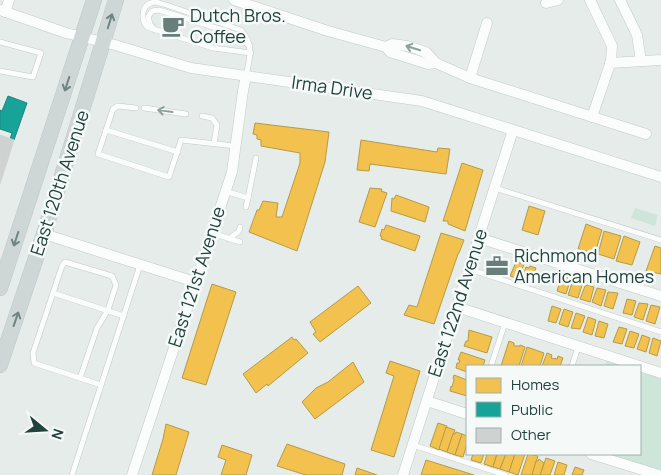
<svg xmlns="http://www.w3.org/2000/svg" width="661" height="475" viewBox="0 0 661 475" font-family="Manrope,sans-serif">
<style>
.green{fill:#cee6d9}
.homes{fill:#f2c14e;stroke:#b49b49}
.public{fill:#17a398;stroke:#1a867d}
.building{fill:#ced3d2;stroke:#cfd5d3}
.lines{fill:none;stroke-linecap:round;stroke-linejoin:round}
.lane-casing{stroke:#c3c9c7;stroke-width:6}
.street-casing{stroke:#c3c9c7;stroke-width:11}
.primary-casing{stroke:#bdc7c6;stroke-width:16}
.lane{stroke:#fbfcfc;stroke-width:5}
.street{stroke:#fbfcfc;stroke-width:10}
.primary{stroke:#ced7d6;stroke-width:15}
.oneway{stroke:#6f8582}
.oneway2{stroke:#8e9f9d}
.labels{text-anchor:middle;stroke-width:5;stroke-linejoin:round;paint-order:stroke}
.poi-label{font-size:18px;fill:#22423e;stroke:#f5faf8;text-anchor:start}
.street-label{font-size:18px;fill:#22423e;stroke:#f5faf8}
</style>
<rect width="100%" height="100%" fill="#e6ecea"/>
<g class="green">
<polygon points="635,208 658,215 655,226 631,218"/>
<polygon points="608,356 661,373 661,475 591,454 640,454 640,366 605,366"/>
</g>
<g class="homes">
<polygon points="255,123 329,132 325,162 297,251 249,232 257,210 259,210 263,201 278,203 276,217 282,217 300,163 300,153 261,146 261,140 257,139 257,135 253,134"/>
<polygon points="361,140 437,152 438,148 450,149 446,174 370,164 369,171 357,170"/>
<polygon points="462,163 483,170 465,231 448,224 448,221 443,221"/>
<polygon points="370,188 382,189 381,191 387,193 375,227 359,222"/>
<polygon points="396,195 429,207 425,222 391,211 392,198 394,199"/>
<polygon points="529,206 545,211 538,235 522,230"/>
<polygon points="586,224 602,230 595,253 578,249"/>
<polygon points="386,225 420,236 415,251 381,239 382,237 380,236 382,229 384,230"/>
<polygon points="604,231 621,236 614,259 598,254"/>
<polygon points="441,233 464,240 459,253 458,254 434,324 404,315 409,305 417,307"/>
<polygon points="624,236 640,242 632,265 616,261"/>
<polygon points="655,246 661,248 661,274 646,271"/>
<polygon points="516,262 524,264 519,279 510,276"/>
<polygon points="530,266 536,268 531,283 522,280 526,267 529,268"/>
<polygon points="562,276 571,278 566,294 557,291"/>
<polygon points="573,280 583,282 578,298 568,295"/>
<polygon points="212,284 236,292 206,385 182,378"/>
<polygon points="588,285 594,287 590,302 580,299 585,286"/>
<polygon points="358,286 371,303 320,342 313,334 316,332 310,322"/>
<polygon points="597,288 606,290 601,306 592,302"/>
<polygon points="608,292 618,293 613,309 604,306"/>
<polygon points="627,299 636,301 632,315 623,313"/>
<polygon points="639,303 648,304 643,320 634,317"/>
<polygon points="651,305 660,307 655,324 646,321"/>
<polygon points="552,306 561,309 556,323 548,321"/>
<polygon points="564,309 573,312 568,327 559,324"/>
<polygon points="576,313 585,316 580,329 571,328"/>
<polygon points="588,317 596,320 592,335 583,332"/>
<polygon points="599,321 608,324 604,338 595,336"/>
<polygon points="619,327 627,329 622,344 613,342"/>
<polygon points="469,330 492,337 487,353 464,346 466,341 468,341"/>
<polygon points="630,331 639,334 634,348 625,346"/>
<polygon points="642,335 650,338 646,352 637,349"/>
<polygon points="292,337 294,340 296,339 308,353 268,386 267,384 256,393 243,374"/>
<polygon points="653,338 661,341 657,356 649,353"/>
<polygon points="509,341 514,343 514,346 520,346 520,345 525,347 519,366 501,366"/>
<polygon points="527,347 544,353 540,366 521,366"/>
<polygon points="461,352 485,360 483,366 467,366 467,372 456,368 457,363 459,363 460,360 458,360"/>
<polygon points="547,353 552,355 551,358 557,359 558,356 563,358 560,366 542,366"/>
<polygon points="390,361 420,371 394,457 371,450 394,376 386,373"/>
<polygon points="353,362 364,382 315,419 302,402 316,388 328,382"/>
<polygon points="454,375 467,380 467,396 450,391 451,386 452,387 454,380 453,378"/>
<polygon points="438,423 447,426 439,450 430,446"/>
<polygon points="166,424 189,432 176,475 152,475 163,439"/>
<polygon points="446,427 455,430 447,452 439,449"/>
<polygon points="456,432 462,434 455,455 447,452 453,434 455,434"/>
<polygon points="462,434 467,436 467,444 463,457 455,455"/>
<polygon points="287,444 345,464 342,475 306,475 277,466"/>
<polygon points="222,445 252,455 246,475 221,475 226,460 218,457"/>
<polygon points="473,454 484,454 481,463 471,460"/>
<polygon points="487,454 497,454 493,467 484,464"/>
<polygon points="497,454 506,454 500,469 493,467"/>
<polygon points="506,454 515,454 509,472 500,469"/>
<polygon points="515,454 525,454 518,475 509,472"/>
<polygon points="528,454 538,456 532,475 521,475"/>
<polygon points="546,458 555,461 550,475 540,475"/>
<polygon points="539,459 544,463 540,475 532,475 536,461 538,461"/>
<polygon points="426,460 474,475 421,475"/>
<polygon points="558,462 567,465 564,475 554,475"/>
<polygon points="575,467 584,470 582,475 572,475"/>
<polygon points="357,468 377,475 355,475"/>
</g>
<polygon class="public" points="8,96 27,103 14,140 10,139 12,133 0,129 0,110 2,111"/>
<polygon class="building" points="0,135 14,140 0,184"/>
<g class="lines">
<defs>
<g id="lane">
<polyline points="155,30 150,24 148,17 152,11 159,10 229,32 250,46"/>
<polyline points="0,42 41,53 33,77 0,71"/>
<path d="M246,76C250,58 254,44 241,30L163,4C159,3 155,1 151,3C141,6 141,20 147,27L213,48L251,53"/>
<polyline points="136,108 118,106 113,109 98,154 169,177 181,140 235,146"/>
<polyline points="144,108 186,114"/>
<polyline points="202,116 212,118 217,125 214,143"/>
<polyline points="106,130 178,152"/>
<polyline points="495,188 661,240"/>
<polyline points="225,191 248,198 246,207"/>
<polyline points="248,198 256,158"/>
<polyline points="212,233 240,242"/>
<polyline points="229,239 239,231 240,227"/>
<polyline points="469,269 661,332"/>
<polyline points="53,293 62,266 65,262 112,276 116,285 108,310 97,328 80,378"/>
<polyline points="491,366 505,323"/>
<polyline points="572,366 578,347"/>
<polyline points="101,385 34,363 33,353 53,293 124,316"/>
<polyline points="413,445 505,475"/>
<polyline points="72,475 140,265"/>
</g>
<g id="street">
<polyline points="234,0 328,31 386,47 390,52 428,64 436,63"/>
<polyline points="590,0 612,46 611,61 592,117"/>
<polyline points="620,0 637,35 641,61"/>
<polyline points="546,3 558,0"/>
<polyline points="0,10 66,33 115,45 191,68 422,101 661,177"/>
<polyline points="5,12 9,0"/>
<polyline points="386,47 392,44 407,46 417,49 427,53 436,63 470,78 646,134"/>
<polyline points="610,63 661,60"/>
<polyline points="470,78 487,23"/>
<polyline points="44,234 195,282"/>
<polyline points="479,238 661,296"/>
<polyline points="457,307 661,373"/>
<polyline points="427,401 467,414"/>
<polyline points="591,454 659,475"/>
<polyline points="132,475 232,172 243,91 246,76"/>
<polyline points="403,475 513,130"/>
</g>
<g id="primary">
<polyline points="0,288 94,0"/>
<polyline points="0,365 44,234 116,0"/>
</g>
</defs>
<use href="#lane" class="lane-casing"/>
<use href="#street" class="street-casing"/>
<use href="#primary" class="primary-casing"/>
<use href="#lane" class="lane"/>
<use href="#street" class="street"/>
<use href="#primary" class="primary"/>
</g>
<defs><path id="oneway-shaft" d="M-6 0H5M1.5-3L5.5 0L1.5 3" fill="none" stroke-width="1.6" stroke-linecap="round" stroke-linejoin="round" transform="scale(1.25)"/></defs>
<g class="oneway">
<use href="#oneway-shaft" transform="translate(110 21) rotate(-73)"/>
<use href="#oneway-shaft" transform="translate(67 84) rotate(108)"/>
<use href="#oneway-shaft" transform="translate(16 239) rotate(108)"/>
<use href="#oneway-shaft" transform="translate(16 319) rotate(-71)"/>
</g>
<g class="oneway2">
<use href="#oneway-shaft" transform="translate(413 48) rotate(-163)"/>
<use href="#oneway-shaft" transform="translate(165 111) rotate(-172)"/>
</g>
<defs>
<symbol id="cafe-bare" viewBox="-9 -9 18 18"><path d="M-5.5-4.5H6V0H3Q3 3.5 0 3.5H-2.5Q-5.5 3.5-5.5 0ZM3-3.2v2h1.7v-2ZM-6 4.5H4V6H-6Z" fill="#677e7a" stroke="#f5faf8" stroke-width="2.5" paint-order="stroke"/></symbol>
<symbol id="office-bare" viewBox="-9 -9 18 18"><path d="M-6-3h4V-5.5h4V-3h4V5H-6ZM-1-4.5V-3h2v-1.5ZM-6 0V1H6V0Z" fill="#677e7a" stroke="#f5faf8" stroke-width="2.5" paint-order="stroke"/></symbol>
</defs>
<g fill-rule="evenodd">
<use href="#cafe-bare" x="157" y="10" width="32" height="32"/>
<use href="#office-bare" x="481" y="250" width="32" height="32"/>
</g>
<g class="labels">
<g class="poi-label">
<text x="190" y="22">Dutch Bros.<tspan x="190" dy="21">Coffee</tspan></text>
<text x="514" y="262">Richmond<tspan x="514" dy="21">American Homes</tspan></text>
</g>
<g class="street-label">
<text transform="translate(332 88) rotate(8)" y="6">Irma Drive</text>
<text transform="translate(60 183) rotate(-72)" y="6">East 120th Avenue</text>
<text transform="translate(197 277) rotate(-72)" y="6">East 121st Avenue</text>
<text transform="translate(458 303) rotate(-72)" y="6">East 122nd Avenue</text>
</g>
</g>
<rect x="466" y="365" width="175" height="90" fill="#f5faf8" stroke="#a1b0ae"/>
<rect x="476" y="378" width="25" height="15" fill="#f2c14e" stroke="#a1b0ae"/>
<text x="511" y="390" font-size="15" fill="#22423e">Homes</text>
<rect x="476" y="402" width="25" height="15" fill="#17a398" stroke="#a1b0ae"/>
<text x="511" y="415" font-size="15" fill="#22423e">Public</text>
<rect x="476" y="428" width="25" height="15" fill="#ced3d2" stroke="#a1b0ae"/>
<text x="511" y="440" font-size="15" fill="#22423e">Other</text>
<g transform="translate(45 430) rotate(108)" stroke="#f5faf8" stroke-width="4" paint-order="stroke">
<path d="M0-4L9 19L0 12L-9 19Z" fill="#22423e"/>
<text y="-8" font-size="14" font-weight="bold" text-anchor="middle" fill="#22423e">N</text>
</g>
</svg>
